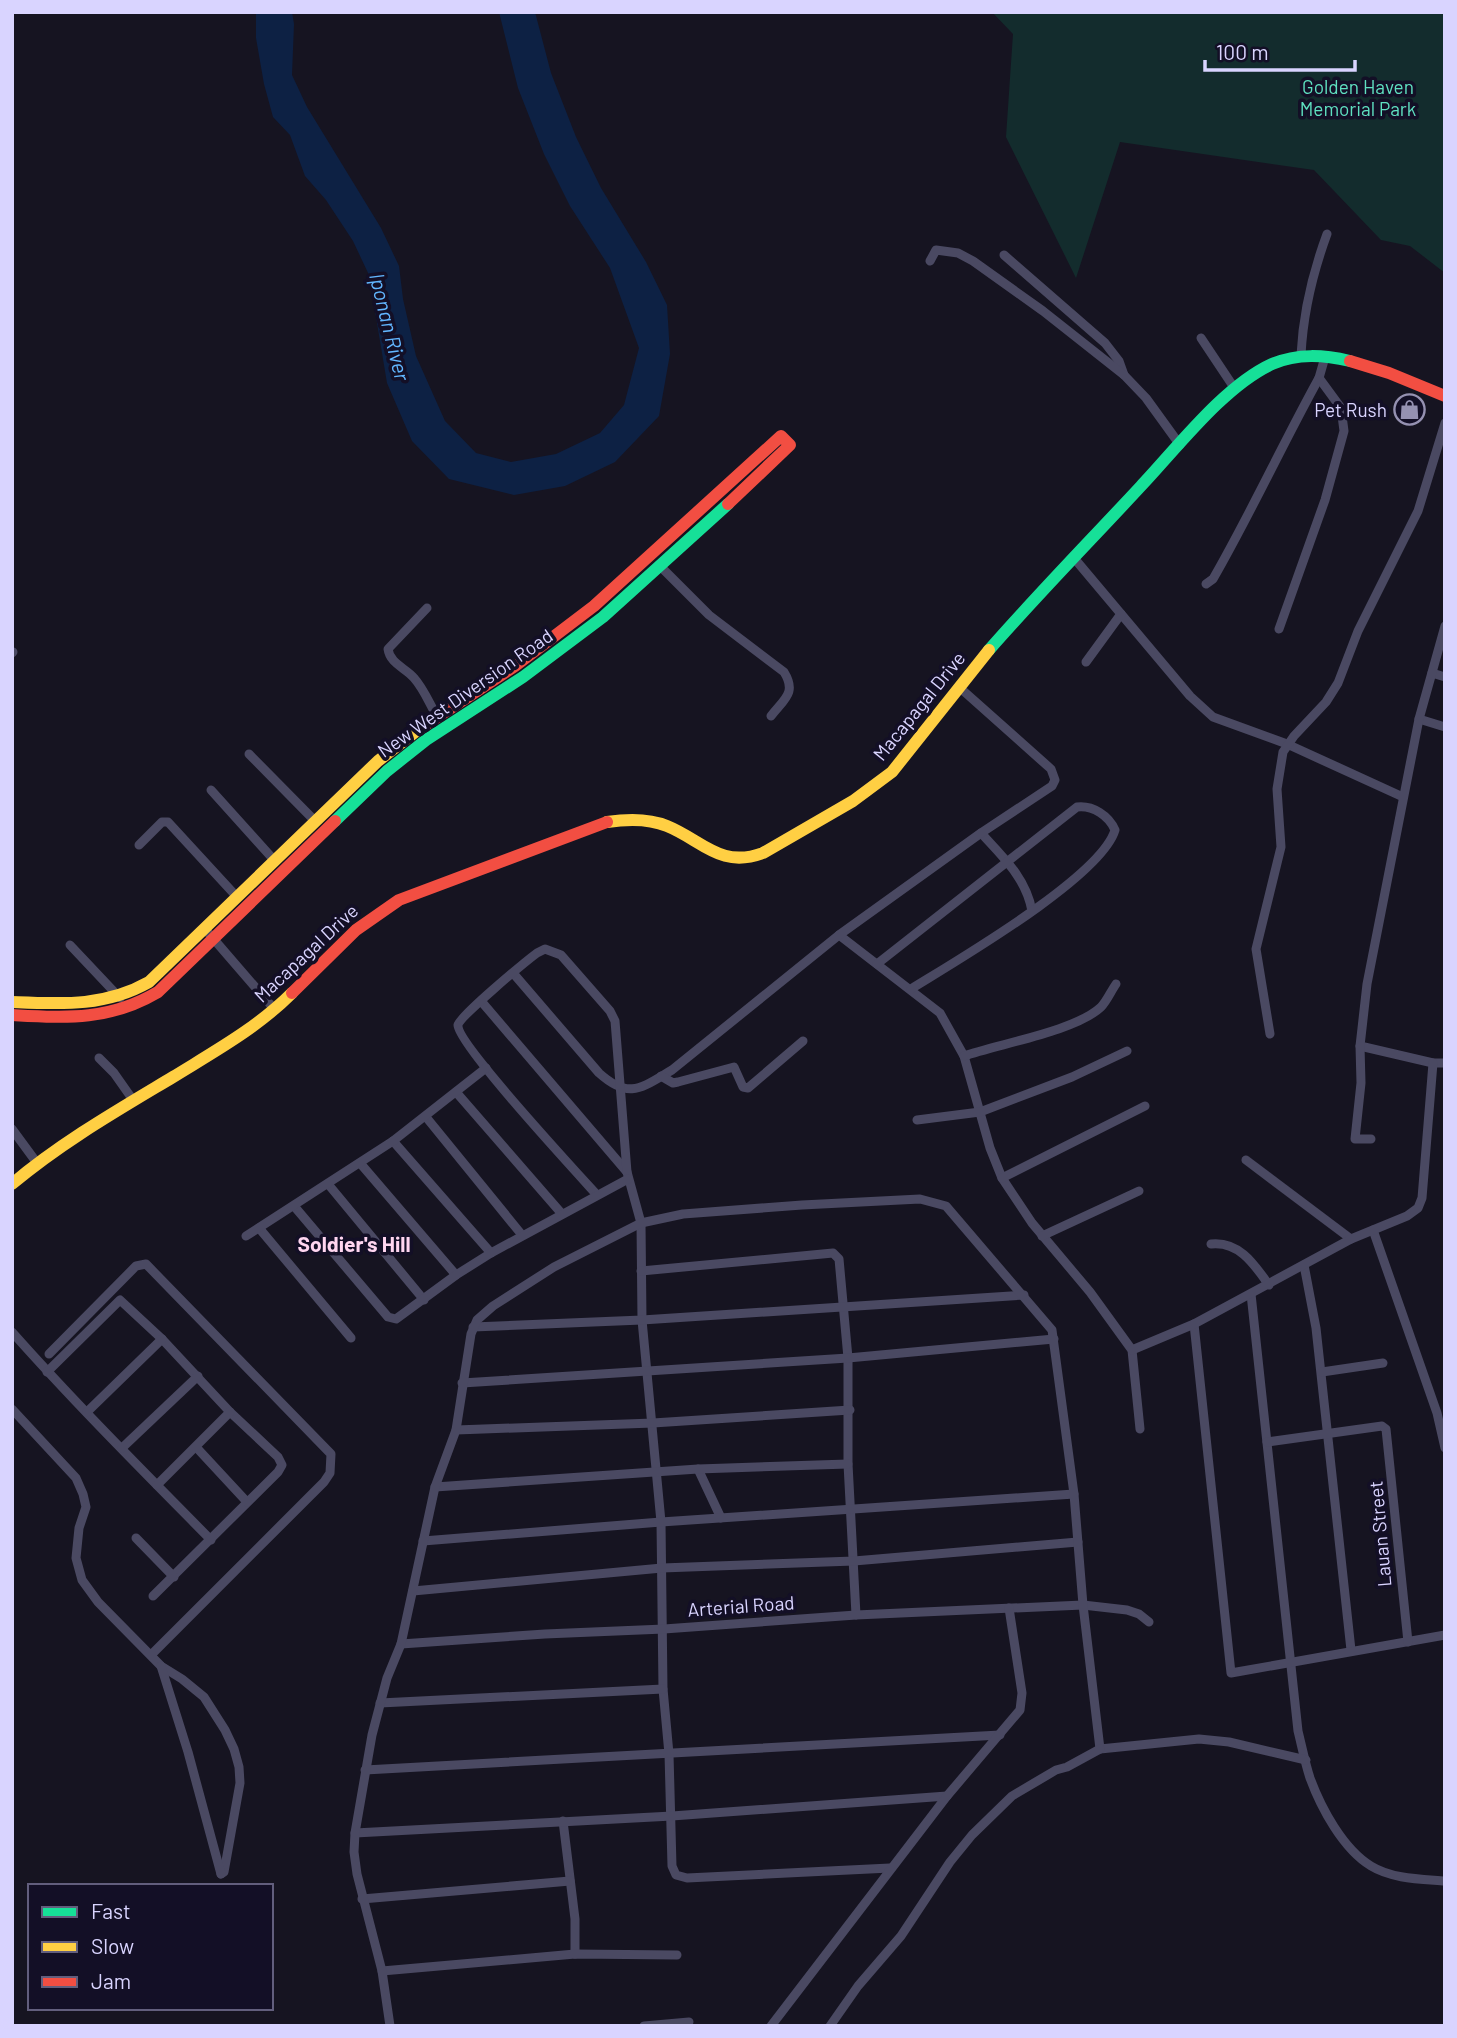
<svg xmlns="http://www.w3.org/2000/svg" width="1457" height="2038" viewBox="0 0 1457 2038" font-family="Barlow,sans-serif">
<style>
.green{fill:#132c2d}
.water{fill:#0d2144}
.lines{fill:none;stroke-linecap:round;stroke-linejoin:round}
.street{stroke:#4a4962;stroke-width:9}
.fast{stroke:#16e098;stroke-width:12}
.slow{stroke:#ffcf43;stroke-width:12}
.jam{stroke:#f24e42;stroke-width:12}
.labels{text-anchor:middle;stroke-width:7;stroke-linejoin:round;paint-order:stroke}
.park-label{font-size:19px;fill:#5fe0c0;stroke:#130f26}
.poi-label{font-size:19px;fill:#d9d4ff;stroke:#130f26;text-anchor:end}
.street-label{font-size:19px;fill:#d9d4ff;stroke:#130f26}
.water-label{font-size:21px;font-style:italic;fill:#62b6ff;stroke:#130f26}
.neighbourhood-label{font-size:21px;font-weight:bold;fill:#ffd6f0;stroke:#130f26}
</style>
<rect width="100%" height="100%" fill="#161421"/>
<polygon class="green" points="992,12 1445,12 1445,273 1410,246 1381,240 1314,170 1120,142 1076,278 1006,137 1013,34"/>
<polygon class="water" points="256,12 292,12 294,24 292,75 307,107 381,228 399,266 403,299 416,356 445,421 476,453 511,462 556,454 600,433 624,405 639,348 610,268 570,206 544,154 518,88 499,12 535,12 551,73 576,137 601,188 646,262 667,305 670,354 659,416 615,462 565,486 514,495 449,479 412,441 387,383 369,275 353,241 326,200 305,176 290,135 273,117 264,84 256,38"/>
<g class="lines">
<g class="street">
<polyline points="1004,255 1105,343 1119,361 1124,375"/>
<polyline points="930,261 936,250 958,253 973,261 1043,311 1124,375 1146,398 1180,445"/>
<polyline points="1201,338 1235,389"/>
<path d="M1301,355C1303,315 1313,272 1327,234"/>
<polyline points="1074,558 1190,696 1213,717 1287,744 1403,797"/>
<path d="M660,566L709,615L784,672C797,693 784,699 771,716"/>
<path d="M1206,584L1213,579C1251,513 1282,445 1319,378"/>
<path d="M427,608L388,649C390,664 406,668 414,678C424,689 430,705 438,718"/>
<polyline points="1279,629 1325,500 1344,431 1341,408 1319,378 1325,357"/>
<polyline points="12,653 13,652"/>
<polyline points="1086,662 1121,614"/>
<polyline points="1432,673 1445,677"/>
<polyline points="1419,719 1445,727"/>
<polyline points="249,754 315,821"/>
<polyline points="211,790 274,860"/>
<path d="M981,833C1003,857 1026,878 1032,911"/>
<polyline points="139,845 162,822 168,822 237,897"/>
<polyline points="205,929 275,1010"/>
<polyline points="839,935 940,1013 964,1056 990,1148 1002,1178 1032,1223 1090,1292 1132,1350 1140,1429"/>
<polyline points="70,945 120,998"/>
<path d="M877,964L1077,807C1093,805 1109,816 1115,830C1101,877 956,961 911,989"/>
<path d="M513,973L599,1073C629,1100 641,1088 672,1070L839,935L981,833L1052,786L1055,780L1051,769L959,687"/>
<polyline points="481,1001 627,1172"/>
<polyline points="1270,1034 1256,949 1281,847 1277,789 1283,752 1294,736 1326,702 1338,683 1358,631 1418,511 1445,423"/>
<polyline points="1360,1046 1433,1063 1445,1063"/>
<path d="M964,1056C998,1044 1076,1031 1101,1007C1107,1001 1111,991 1116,984"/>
<polyline points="99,1058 114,1073 133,1100"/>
<polyline points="661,1076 673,1083 678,1082 734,1067 743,1087 748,1088 803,1041"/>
<polyline points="456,1092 562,1214"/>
<polyline points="426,1117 522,1235"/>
<polyline points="917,1120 980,1112 1072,1077 1127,1051"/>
<polyline points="12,1129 37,1163"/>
<polyline points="1371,1139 1355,1139 1361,1083 1360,1046 1367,984 1419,719 1445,626"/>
<polyline points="393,1141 491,1253"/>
<polyline points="1246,1160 1351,1239"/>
<polyline points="360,1163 456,1275"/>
<polyline points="1002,1178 1145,1106"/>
<polyline points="328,1184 424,1300"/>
<path d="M597,1195C578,1174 456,1042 458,1025C460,1016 525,962 537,953L545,949L561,955L610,1011L615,1021L627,1172L641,1223L642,1320L661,1522L663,1689L669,1754L672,1866L676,1875L687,1878L890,1868"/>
<polyline points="294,1206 388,1317 396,1319 456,1275 491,1253 628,1179"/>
<polyline points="259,1228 351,1338"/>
<polyline points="1373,1230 1437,1413 1445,1448"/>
<polyline points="246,1236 393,1141 486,1068"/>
<polyline points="1042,1236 1139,1191"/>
<path d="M1211,1244C1239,1241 1254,1264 1269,1285"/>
<polyline points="1304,1265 1316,1328 1351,1650"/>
<polyline points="641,1271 833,1253 839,1259 848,1358 848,1464 856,1615"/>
<path d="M1251,1294L1298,1731C1302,1747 1305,1763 1310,1778C1321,1808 1343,1849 1371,1866C1392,1879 1421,1879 1445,1881"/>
<polyline points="1194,1324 1231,1673 1445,1635"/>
<polyline points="473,1327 642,1320 1024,1295"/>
<path d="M12,1332C76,1404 144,1472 211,1540"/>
<polyline points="1132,1350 1194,1324 1351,1239 1407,1216 1418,1208 1422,1198 1433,1063"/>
<polyline points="49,1354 136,1266 146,1264 331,1454 330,1473 324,1482 152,1654"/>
<polyline points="47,1372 120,1300 162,1339 230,1412 278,1457 282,1465 278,1472 153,1596"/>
<polyline points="1322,1372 1383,1363"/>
<polyline points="462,1383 848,1358 1054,1339"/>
<polyline points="12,1409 76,1478 83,1494 86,1507 79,1528 76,1558 82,1580 98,1602 161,1666 182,1679 204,1697 225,1730 234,1749 239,1767 240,1783 224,1872 221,1874"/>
<polyline points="87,1412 162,1339"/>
<polyline points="456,1430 653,1423 850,1410"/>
<polyline points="1267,1442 1382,1426 1386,1429 1408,1642"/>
<polyline points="196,1447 247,1502"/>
<polyline points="122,1448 198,1376"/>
<polyline points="698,1469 721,1518"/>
<polyline points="157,1485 230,1412"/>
<polyline points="435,1487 698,1469 848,1464"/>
<polyline points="136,1538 174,1577"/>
<polyline points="423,1541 661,1522 1074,1494"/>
<polyline points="413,1591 662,1568 854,1561 1078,1542"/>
<polyline points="401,1644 545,1634 664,1629 856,1615 1083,1605 1127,1610 1139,1614 1149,1622"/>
<polyline points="161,1666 188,1752 221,1874"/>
<polyline points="380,1703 663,1689"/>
<polyline points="365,1770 1000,1735"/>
<polyline points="563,1821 575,1919 575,1954"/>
<polyline points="355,1833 672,1816 947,1796"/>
<polyline points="362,1899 570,1881"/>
<polyline points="382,1971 575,1954 677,1955"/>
<polyline points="390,2026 382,1971 357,1874 354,1852 355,1833 372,1735 387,1678 401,1644 435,1487 456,1430 471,1334 477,1320 493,1306 554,1267 641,1223 683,1214 802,1205 920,1199 946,1206 1052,1330 1074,1494 1083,1605 1100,1749 1199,1739 1229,1742 1306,1760"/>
<polyline points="644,2026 689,2022"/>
<polyline points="771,2026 947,1796 1020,1710 1022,1693 1009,1608"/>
<polyline points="830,2026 858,1986 901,1936 950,1862 972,1835 1012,1796 1056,1770 1067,1767 1100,1749"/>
</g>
<g class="fast">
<path d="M989,650C1038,594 1090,541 1141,486C1177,448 1224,386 1272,364C1298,353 1324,355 1350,361"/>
<polyline points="335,821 387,771 426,740 523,677 603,617 728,504"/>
</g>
<g class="slow">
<path d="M607,822C627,819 648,818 667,826C702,840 720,869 763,853L853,801L892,772L989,650"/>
<path d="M12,1002C61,1004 105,1007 149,982L378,761L419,729"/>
<path d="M12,1184C62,1142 118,1110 173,1077C215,1051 257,1028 292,993"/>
</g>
<g class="jam">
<polyline points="1350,361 1389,373 1445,396"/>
<polyline points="419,729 515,666 594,606 781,436 790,445 728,504"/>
<polyline points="292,993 356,930 399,900 607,822"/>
<path d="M12,1015C67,1018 109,1021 158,992L335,821"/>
</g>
</g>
<defs>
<symbol id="shop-ring" viewBox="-11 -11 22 22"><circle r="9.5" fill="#130f26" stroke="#9591b1" stroke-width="1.5"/><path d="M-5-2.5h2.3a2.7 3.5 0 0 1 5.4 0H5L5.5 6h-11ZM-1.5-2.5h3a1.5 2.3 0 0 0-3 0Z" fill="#9591b1"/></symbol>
</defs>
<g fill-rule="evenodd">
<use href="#shop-ring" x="1392" y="392" width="35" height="35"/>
</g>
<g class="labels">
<g class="park-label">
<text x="1358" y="94">Golden Haven<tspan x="1358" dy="22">Memorial Park</tspan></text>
</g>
<g class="poi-label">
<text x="1387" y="417">Pet Rush</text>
</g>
<g class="street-label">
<text transform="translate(465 693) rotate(-35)" y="7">New West Diversion Road</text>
<text transform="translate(919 706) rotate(-51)" y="7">Macapagal Drive</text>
<text transform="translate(306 953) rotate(-43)" y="7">Macapagal Drive</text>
<text transform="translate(1380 1534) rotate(-95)" y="7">Lauan Street</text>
<text transform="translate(741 1606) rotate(-4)" y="7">Arterial Road</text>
</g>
<g class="water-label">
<text transform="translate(389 327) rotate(76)" y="7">Iponan River</text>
</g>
<g class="neighbourhood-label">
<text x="354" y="1252">Soldier's Hill</text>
</g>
</g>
<rect width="1457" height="2038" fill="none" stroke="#d9d4ff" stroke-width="28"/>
<rect x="28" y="1884" width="245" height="126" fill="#130f26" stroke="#625e7d" stroke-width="2"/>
<rect x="42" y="1907" width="35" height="10" fill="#16e098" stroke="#625e7d" stroke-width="2"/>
<text x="91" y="1919" font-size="21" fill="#d9d4ff">Fast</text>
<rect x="42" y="1942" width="35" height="10" fill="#ffcf43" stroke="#625e7d" stroke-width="2"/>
<text x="91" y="1954" font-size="21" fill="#d9d4ff">Slow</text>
<rect x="42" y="1977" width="35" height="10" fill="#f24e42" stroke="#625e7d" stroke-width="2"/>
<text x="91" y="1989" font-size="21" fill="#d9d4ff">Jam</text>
<path d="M1205 60v10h150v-10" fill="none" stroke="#d9d4ff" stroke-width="3.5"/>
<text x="1216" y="60" font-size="21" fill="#d9d4ff" stroke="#130f26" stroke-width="5" paint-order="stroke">100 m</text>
</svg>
